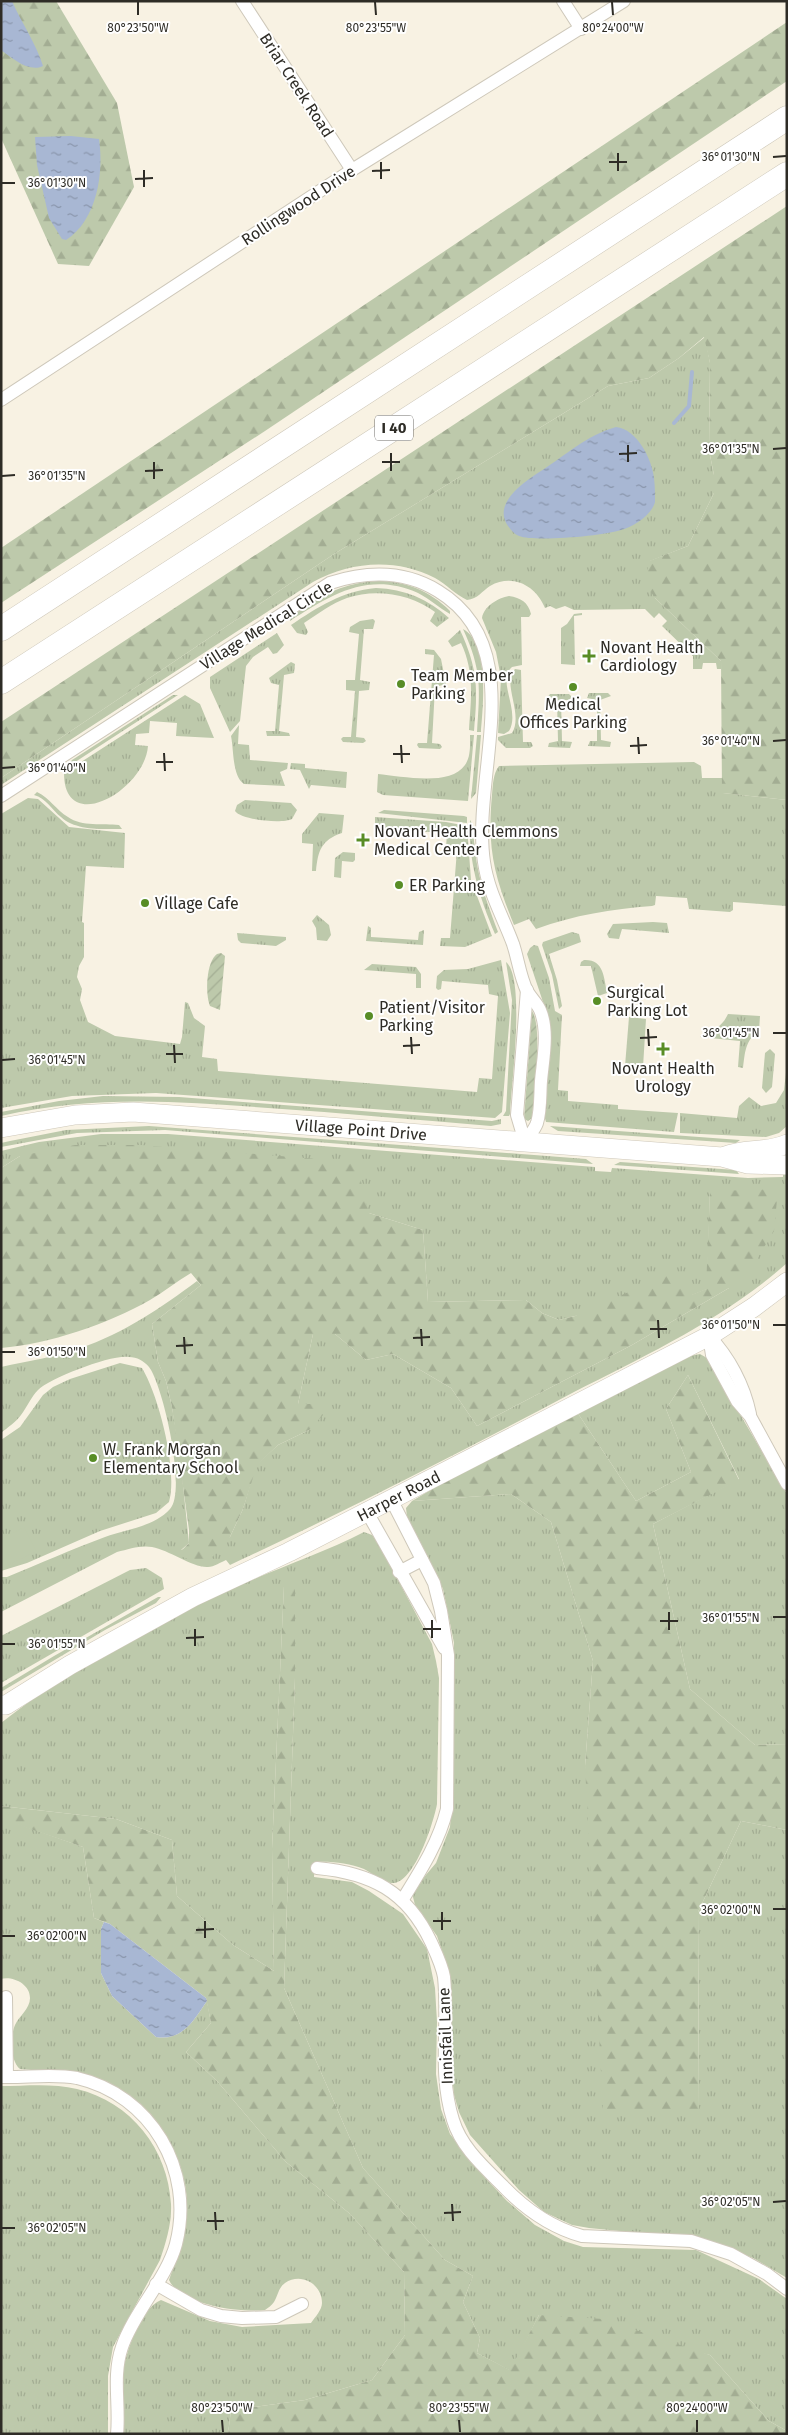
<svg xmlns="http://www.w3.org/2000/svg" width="788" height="2435" viewBox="0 0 788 2435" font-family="'Fira Sans',sans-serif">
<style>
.grass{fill:url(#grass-tufts)}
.forest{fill:url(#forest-firs)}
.garden{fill:url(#garden-furrows)}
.pitch{fill:#bdc9ab}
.water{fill:url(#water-ripples)}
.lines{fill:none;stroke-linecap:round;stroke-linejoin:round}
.stream{stroke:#a8b7d3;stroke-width:4}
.street-casing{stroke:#cec8ba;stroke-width:14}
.secondary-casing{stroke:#cec8ba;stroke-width:20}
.highway-casing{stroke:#cec8ba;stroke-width:25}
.street{stroke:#fff;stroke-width:12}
.secondary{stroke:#fff;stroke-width:19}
.highway{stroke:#fff;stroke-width:24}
.ticks{fill:none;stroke:#2e2c26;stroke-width:2}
.poi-dot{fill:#588d26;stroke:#fff;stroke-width:2}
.labels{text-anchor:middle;stroke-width:4;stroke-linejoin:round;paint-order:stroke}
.shield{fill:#fff;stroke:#6d6b67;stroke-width:1}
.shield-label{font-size:15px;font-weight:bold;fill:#2e2c26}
.street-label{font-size:16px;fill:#2e2c26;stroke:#fff}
.poi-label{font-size:16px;fill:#2e2c26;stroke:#fff;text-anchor:start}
.ticks-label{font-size:12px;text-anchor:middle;fill:#2e2c26;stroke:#fff;stroke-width:4;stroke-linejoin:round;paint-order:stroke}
</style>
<defs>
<pattern id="grass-tufts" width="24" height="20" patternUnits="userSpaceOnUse" patternTransform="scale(1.25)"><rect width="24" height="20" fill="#bdc9ab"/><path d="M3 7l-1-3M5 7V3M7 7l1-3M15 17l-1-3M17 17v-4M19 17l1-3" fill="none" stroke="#a3ad93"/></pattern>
<pattern id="forest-firs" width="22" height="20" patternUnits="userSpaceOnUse" patternTransform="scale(1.25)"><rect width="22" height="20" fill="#bdc9ab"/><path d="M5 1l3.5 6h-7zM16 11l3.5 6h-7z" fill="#a3ad93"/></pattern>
<pattern id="garden-furrows" width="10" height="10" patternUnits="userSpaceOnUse" patternTransform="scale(1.25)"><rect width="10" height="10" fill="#bdc9ab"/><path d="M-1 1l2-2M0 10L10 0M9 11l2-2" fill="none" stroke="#a3ad93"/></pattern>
<pattern id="water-ripples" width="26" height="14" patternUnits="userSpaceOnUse" patternTransform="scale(1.25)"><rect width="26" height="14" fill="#a8b7d3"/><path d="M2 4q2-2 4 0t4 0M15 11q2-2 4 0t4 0" fill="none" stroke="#8995ab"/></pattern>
</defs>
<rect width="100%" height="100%" fill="#f8f2e3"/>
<g class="grass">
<path d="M705,337L710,363L709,450L714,475V493L688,546L650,561L655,598L721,661V669H717L716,663H703L702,669H693V656L662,626L667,621L659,613L654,618L645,609L574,610L565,606L556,609L550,606L545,608C536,586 513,573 490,586C482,591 478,599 467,600C456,595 446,584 435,578C396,558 351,561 313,582L1,785V778L334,554L608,386L649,378L679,358Z"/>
<path d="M378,581C406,581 430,591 450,611V614C439,608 430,599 418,593C368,571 331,595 290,621C290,614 299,610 306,606C329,591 350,582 378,581Z"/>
<path d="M376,588C405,589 428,599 449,618L437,627L430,621L435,612C411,594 376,588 347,598C332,603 318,614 304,623L308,632L306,635L297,633L291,625C318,607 342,591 376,588Z"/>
<path d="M509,596C521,598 528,602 531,614L529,617H521L522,665L512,667C496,680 521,711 509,731L504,734L498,733L501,678L496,652L482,618C484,606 498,598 509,596Z"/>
<polygon points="582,613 582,615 574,616 575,665 561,664 561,628 567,624 574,614"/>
<polygon points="373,619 375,621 373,629 364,629 360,680 370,682 369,690 359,691 356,737 364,738 366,741 363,743 343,742 341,739 343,737 351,737 355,691 346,690 346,680 355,680 359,634 349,632 350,627 360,621"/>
<path d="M463,629C490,643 483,708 481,732H477C480,689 482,670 463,629Z"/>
<path d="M460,630C478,669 478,689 474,731L469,730C471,699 475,673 461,643L452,647L448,641Z"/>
<polygon points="277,633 284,645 277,653 273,654 268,647 253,657 246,666 240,721 230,732 210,688 210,677"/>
<polygon points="425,649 434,650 441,659 446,684 435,687 432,743 440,744 442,747 440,749 419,748 417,745 418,743 427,743 434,655 425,654"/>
<polygon points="291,662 295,664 294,673 284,675 279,731 289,733 290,736 267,736 266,731 275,731 279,685 271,683 269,678"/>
<path d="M515,669L521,670L523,742H531L533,746L530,748H506L498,740V737L512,733C524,714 501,682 515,669Z"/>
<polygon points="589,693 608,693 611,696 600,700 601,740 611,742 610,747 588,746 590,741 597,741 597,700 587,698"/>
<polygon points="550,694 569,694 572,697 569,700 561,700 562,741 572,742 570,748 548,747 549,743 558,741 557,700 547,698"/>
<polygon points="173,695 178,695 66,768 72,760"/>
<path d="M185,695L200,704L214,738L176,736L177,723L150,721L149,733L136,734L135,745L148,746C145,790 64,837 64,773Z"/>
<path d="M239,725L238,744L249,745L250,760L288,763L287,769L280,772L285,786L244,784C232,776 234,750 231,736Z"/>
<path d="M470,735H474L468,801L383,795L377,792L378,774C401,776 450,787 465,765C471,757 470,744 470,735Z"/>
<polygon points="477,735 481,735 476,793 471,799"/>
<path d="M694,762L701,766L702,778H722L723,793L787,800V906L733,902V910L730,912L689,909L687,898L656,896L655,905L652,906C611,909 575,915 536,929L529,919L514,925C494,876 487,848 492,795C493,784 493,774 499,766Z"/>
<polygon points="291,763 305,764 305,768 347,772 346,788 311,785 309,789 300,770 290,769"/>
<path d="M37,792C50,798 56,810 68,817C82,827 103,823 119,825L122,829C103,829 76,831 61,817C52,810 46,798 34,795Z"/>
<polygon points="28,798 38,799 69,827 125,833 124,868 86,866 82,922 84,923 84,957 79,966 77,977 82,989 80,1000 88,1022 115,1036 180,1044 182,1037 185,1002 188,1003 194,1018 205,1026 202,1057 217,1059 218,1071 477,1092 479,1078 492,1079 498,996 489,994 488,985 442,981 441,989 438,990 436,988 437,976 444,970 468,969 501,960 510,1013 502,1112 495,1118 156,1093 72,1096 1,1108 1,814"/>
<path d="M245,800L291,803L297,810L292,819C282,824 241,820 235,811L237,805Z"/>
<polygon points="384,810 464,816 467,817 467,823 378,813"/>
<path d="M319,813L344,815L342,833C321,840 318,851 316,871H312L313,844L302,843V834Z"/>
<polygon points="375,817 446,822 467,826 471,880 492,936 465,947 440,946 441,938 450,938 457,850 446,848 447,833 379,829 378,838 375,839"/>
<path d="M470,820L473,825C475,871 483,891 498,932L495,934C479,896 468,861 470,820Z"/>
<polygon points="343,852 355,853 355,860 353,862 342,861 341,878 334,877 335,858"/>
<polygon points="317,915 329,925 331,935 327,941 317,940 316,928 312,921"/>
<polygon points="653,922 667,923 669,933 622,929 619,939 609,938 607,934 613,924"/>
<polygon points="368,926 371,928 371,937 418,940 419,932 424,930 423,945 366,941"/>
<polygon points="572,932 579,934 581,942 549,954 557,980 562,1006 559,1009 552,975 542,945 543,942"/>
<polygon points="237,933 286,937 286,940 276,946 241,943 238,940"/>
<polygon points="534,945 538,946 549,978 555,1011 562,1015 558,1090 568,1091 568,1101 618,1105 618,1109 678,1113 674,1132 546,1122 544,1115 546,1011 527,954 530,948"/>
<path d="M584,960C604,959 604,978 607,993L598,996L591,966H580L581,962Z"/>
<path d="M506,962C526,978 511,1086 510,1114L509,1116H503L506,1111L512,1000Z"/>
<polygon points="372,964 416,967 421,974 421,988 416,988 416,974 364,970"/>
<path d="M728,1014L760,1016L759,1031C745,1040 745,1053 743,1068L738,1067L740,1041L700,1037C712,1030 721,1029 728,1014Z"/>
<polygon points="770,1049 775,1054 772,1087 766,1093 762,1088 765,1053"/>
<polygon points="787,1064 787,1126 779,1133 766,1137 680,1133 680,1113 737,1118 739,1106 749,1097 761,1106 776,1103 784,1090"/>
<path d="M103,1096L179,1097L492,1121L501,1119V1124L491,1126C417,1120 343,1113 268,1108C178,1101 91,1095 1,1116V1112L59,1101Z"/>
<polygon points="149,1126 586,1159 593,1164 165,1130 77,1133 1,1147 1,1143 10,1141 66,1130"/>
<polygon points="550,1126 740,1140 736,1143 558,1131"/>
<path d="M101,1134H168L595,1167V1171L611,1172L612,1168L748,1178L783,1177V1169H787V1263C724,1319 648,1354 574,1392C461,1452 346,1511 230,1565L226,1560C221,1562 214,1567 208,1567C193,1568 169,1550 152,1547C141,1545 129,1549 117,1552L1,1612V1577H7C39,1564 72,1549 105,1537C126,1529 154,1527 170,1509C187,1491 163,1385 149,1367C144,1361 137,1357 129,1357C112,1354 50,1378 38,1390C31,1397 27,1407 21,1415C16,1422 8,1427 1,1433V1367C28,1361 55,1357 80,1348C123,1334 162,1307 197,1281L201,1285L152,1324L158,1362L166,1381L172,1407L180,1456L189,1543L181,1550L230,1537L243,1509L256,1465L278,1445L309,1430L298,1404L313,1334H335L366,1360L393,1354L451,1388L477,1426L632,1345L729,1288L710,1191L707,1289L692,1295L575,1316L559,1320L542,1313L526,1300L428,1302L423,1230L369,1213L20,1156L1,1168V1151L39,1142Z"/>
<polygon points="620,1162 736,1170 739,1174 614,1165"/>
<polygon points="700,1354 707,1358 787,1494 787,1744 755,1745 690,1689 653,1524 739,1479 688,1375 666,1409 691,1472 636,1501 577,1412 689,1356"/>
<path d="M120,1363L142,1368C159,1396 178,1471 169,1502L156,1513L100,1531L27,1563L1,1571V1440L20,1427L43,1395L53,1387L70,1379Z"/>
<polygon points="511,1494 551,1522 593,1661 585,1766 699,2110 698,1912 741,1821 787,1830 787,2278 753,2258 701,2239 589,2228 572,2225 544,2212 519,2190 470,2135 459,2112 454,2095 452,2076 450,1975 437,1936 415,1905 413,1897 414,1889 436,1863 450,1827 454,1777 454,1643 443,1589 407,1517 406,1508 412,1501"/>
<path d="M364,1532L372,1535L378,1542L432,1644L436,1661L439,1678L437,1804C434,1821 414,1886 391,1883C382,1882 372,1873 364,1869C349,1863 330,1861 315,1862L314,1877L352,1882L369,1891L403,1914L427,1949L435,1988L437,2022L436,2074L441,2109L450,2134L477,2169L507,2201L535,2225L564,2241L583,2247L696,2250L759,2279L787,2299V2431L769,2421L710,2355L539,2315L511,2371L477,2353L480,2338L463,2302L473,2276L445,2260L363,2168L284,1988L295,1678L284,1586L272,1849L274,1971L233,1945L177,1896L172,1840L116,1819L1,1806V1723C72,1667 156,1624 238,1586C280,1567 323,1553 364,1532Z"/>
<polygon points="146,1568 162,1578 164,1589 1,1683 1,1636 130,1570"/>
<polygon points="158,1597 161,1597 156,1603 105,1630 1,1692 1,1688 54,1656"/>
<path d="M1,1818L83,1847L94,1918L104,1922L101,1929V1973L112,1996L156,2037C183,2041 193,2021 207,2001L211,2023L186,2052L217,2081L286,2162L349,2213L404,2272L405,2335L372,2380L305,2400L231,2410L228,2434H121C121,2415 119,2394 122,2376C125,2355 140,2308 161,2300L210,2321L242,2327L311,2323C315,2317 322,2310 322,2303C322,2284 301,2272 285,2283C278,2288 278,2296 274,2302C272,2305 268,2308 265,2310C240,2313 181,2305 169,2280C178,2254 188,2230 187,2203C186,2159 157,2107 116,2089C108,2085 98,2085 90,2083C67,2077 44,2070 20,2069C10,2061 10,2037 15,2025C19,2016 30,2009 30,1998C30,1984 13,1976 1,1979Z"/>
<path d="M1,2086C26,2086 53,2083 77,2089C131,2102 168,2149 171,2204C172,2223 166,2242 160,2260L113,2347L108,2376V2434H1Z"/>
</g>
<g class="forest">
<polygon points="1,1 56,1 117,103 134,187 89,266 58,264 1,138"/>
<polygon points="787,22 787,81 265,431 1,603 1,548"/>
<polygon points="787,206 787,800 722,793 721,661 655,598 645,583 649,561 688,546 714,493 714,475 709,450 710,363 704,337 679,358 649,378 608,386 334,554 1,778 1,722"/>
<path d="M75,1145H141L356,1162L369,1213L423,1230L428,1302L526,1300L542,1313L559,1320L575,1316L673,1272L691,1295L706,1289L710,1191L778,1189L774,1231L755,1262L729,1288L632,1345L477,1426L451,1388L393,1354L366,1360L335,1334H313L298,1404H318L323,1415L309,1430L278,1445L257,1465L243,1509L230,1537L205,1565L177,1555L189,1543V1530L172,1407L166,1381L158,1362L152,1324L201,1285L191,1273C177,1281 164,1292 150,1300C108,1324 49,1344 1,1348V1168L20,1156Z"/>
<polygon points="688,1375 739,1480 653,1524 690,1689 755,1745 787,1744 787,1830 741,1821 698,1912 699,2110 603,2111 585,1766 593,1661 551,1522 511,1494 412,1501 495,1452 577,1412 636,1501 691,1472 666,1409"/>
<polygon points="295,1584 295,1678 284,1988 363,2168 445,2260 473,2276 463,2302 480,2338 477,2353 510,2370 539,2315 603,2319 710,2355 769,2421 787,2431 787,2434 228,2434 231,2410 305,2400 372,2380 405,2335 404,2272 349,2213 286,2162 217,2081 186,2052 211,2023 206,1998 110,1924 94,1918 83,1847 1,1819 1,1806 116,1819 172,1840 177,1896 233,1945 274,1971 272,1849 284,1585"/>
</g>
<g class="garden">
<path d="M217,954L221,953L225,956L220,1010L210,1006C205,994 206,962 217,954Z"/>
<path d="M532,1011C543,1026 534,1097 532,1118L528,1121L524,1119Z"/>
</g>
<g class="pitch">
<polygon points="629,1017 646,1019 643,1067 625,1066"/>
<polygon points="24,1527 36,1551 1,1569 1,1539"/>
</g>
<g class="water">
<path d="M1,1H12C22,24 36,43 43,66C29,73 12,58 1,50Z"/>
<path d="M71,136L99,139C104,173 97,220 66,240L62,239L49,218L37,165L35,137Z"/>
<path d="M616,427C637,429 652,459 654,478C655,486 655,494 655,502C652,515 633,527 621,530C604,536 534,542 519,536C514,534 511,530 508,526C492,503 524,482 541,471C566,455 587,435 616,427Z"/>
<path d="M104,1922L110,1924L206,1998L207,2001C193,2021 183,2041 156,2037L112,1996L101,1973V1929Z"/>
</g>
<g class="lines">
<polyline class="stream" points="674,423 689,406 692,372"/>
<defs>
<g id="street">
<polyline points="242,1 352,170"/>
<polyline points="563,1 581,29"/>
<polyline points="1,400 352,170 624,1"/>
<path d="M1,796L330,583C367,571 404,570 438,591C532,648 471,775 484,862C488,891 503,917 513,944C518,959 520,977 527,991C531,998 537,1003 540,1010C549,1031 543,1059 541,1081C540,1094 541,1110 537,1123C535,1129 529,1136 525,1142"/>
<polyline points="525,1142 517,1115 527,990"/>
<polyline points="709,1336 712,1355 737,1401 750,1416 787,1484"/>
<path d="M709,1336C729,1357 744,1385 750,1414"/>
<path d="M391,1499L434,1583L441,1611L448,1655L447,1809C439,1842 421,1870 403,1899"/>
<polyline points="367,1512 444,1648"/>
<polyline points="399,1572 422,1560"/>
<path d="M317,1868C371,1873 407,1891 431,1942C436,1953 442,1965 444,1977C449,2025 438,2073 453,2120C461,2147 484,2167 503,2186C525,2209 550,2227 582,2236L691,2241L731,2254L767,2274L787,2289"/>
<polyline points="6,1997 7,2077"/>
<path d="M1,2077C26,2078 52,2073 77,2078C151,2095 195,2170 176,2244C167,2278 134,2312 122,2347C112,2376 120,2405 117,2434"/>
<polyline points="156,2284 201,2310 221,2316 242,2318 276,2317 302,2304"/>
</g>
<g id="secondary">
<path id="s1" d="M1,1128L75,1115L133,1112L722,1157L748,1164L787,1165"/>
<path d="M725,1156C745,1148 767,1153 787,1144"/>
<path id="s2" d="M1,1705H6L70,1665L193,1597L289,1552L709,1336L754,1307L787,1282"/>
</g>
<g id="highway">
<polyline points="1,629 787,118"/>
<polyline points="1,682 787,174"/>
</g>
</defs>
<use href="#street" class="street-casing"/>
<use href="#secondary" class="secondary-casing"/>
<use href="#highway" class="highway-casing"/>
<use href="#street" class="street"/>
<use href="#secondary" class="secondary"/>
<use href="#highway" class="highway"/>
</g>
<path class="ticks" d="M138,2V15M375,2L376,15M612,2L613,15M618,153V171M773,157L786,156M381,162V179M609,162H627M144,170V187M372,171L390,170M135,179L153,178M2,183H15M628,445V462M773,449L786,448M391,453V471M619,454L637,453M154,462V479M382,462H400M145,471L163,470M2,476L15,475M638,737L639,754M773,741L786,740M401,745L402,763M630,746L647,745M164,753L165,771M393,754H410M156,762H173M2,768L15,767M648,1029L649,1046M773,1033H786M411,1037L412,1054M640,1038L657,1037M174,1045L175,1063M403,1046L420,1045M166,1054H183M2,1060L15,1059M658,1320L659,1338M773,1325H786M421,1329L422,1346M650,1329H667M184,1337L185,1354M413,1338L430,1337M176,1346L193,1345M2,1352H15M669,1612V1630M773,1617H786M432,1620V1638M660,1621H678M195,1629V1646M423,1629H441M186,1638L204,1637M2,1644H15M773,1909H786M442,1912V1930M205,1921V1938M433,1921H451M196,1930L214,1929M2,1936H15M773,2202L786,2201M452,2204L453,2221M215,2212L216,2230M444,2213L461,2212M207,2221H224M2,2228H15M222,2420L223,2432M459,2420L460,2432M697,2420V2432"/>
<g class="poi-dot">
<path d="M586.5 648.5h5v5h5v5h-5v5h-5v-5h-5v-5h5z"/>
<circle cx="401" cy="684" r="5"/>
<circle cx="573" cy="687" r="5"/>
<path d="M360.5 832.5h5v5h5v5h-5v5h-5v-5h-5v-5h5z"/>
<circle cx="399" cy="885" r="5"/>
<circle cx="145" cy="903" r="5"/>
<circle cx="597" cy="1001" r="5"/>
<circle cx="369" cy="1016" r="5"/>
<path d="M660.5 1041.5h5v5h5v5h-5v5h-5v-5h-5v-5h5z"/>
<circle cx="93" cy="1458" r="5"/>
</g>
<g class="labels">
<rect class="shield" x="375" y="415.5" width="38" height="25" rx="4"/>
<g class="shield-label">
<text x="394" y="433">I 40</text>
</g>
<g class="street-label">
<text transform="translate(297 85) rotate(57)" y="6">Briar Creek Road</text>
<text transform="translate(298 205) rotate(-33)" y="6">Rollingwood Drive</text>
<text transform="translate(266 625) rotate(-32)" y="6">Village Medical Circle</text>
<text dy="6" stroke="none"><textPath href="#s1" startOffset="362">Village Point Drive</textPath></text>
<text dy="6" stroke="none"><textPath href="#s2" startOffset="450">Harper Road</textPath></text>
<text transform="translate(445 2036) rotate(-92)" y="6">Innisfail Lane</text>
</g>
<g class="poi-label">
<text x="600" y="653">Novant Health<tspan x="600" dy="18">Cardiology</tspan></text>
<text x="411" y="681">Team Member<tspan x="411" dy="18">Parking</tspan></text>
<text x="573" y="710" text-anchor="middle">Medical<tspan x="573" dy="18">Offices Parking</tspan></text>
<text x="374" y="837">Novant Health Clemmons<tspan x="374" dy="18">Medical Center</tspan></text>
<text x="409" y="891">ER Parking</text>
<text x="155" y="909">Village Cafe</text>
<text x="607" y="998">Surgical<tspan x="607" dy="18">Parking Lot</tspan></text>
<text x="379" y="1013">Patient/Visitor<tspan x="379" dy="18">Parking</tspan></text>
<text x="663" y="1074" text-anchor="middle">Novant Health<tspan x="663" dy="18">Urology</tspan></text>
<text x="103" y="1455">W. Frank Morgan<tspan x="103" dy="18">Elementary School</tspan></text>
</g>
</g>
<g class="ticks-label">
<text x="138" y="32">80°23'50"W</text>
<text x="376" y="32">80°23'55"W</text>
<text x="613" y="32">80°24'00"W</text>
<text x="731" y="161">36°01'30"N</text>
<text x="57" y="187">36°01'30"N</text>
<text x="731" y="453">36°01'35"N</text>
<text x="57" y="480">36°01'35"N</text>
<text x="731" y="745">36°01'40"N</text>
<text x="57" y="772">36°01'40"N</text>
<text x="731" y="1037">36°01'45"N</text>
<text x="57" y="1064">36°01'45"N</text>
<text x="731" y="1329">36°01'50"N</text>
<text x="57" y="1356">36°01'50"N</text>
<text x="731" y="1622">36°01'55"N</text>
<text x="57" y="1648">36°01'55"N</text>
<text x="731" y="1914">36°02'00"N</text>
<text x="57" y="1940">36°02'00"N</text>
<text x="731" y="2206">36°02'05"N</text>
<text x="57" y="2232">36°02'05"N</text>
<text x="222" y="2412">80°23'50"W</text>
<text x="459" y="2412">80°23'55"W</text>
<text x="697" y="2412">80°24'00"W</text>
</g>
<rect width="788" height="2435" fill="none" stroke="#2e2c26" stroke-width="5"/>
</svg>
